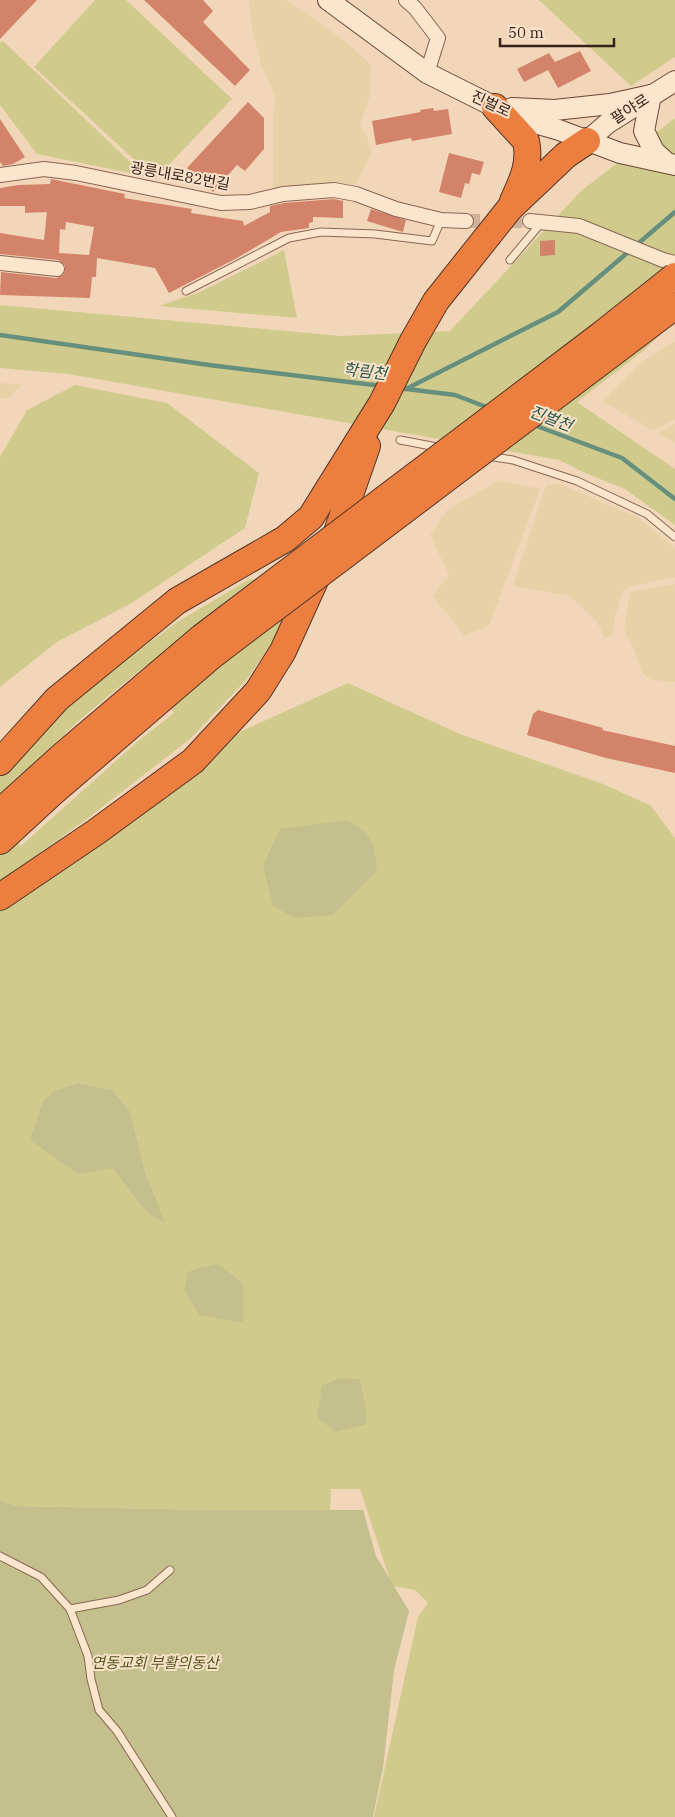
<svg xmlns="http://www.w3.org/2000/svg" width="675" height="1817" viewBox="0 0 675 1817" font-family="'IBM Plex Serif','Noto Sans KR',serif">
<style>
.farmland{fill:#e8d1a6}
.green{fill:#d0cb8d;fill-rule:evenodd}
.cemetery{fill:#c3c08d}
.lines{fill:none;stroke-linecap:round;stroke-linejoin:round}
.stream{stroke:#668f7d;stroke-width:4.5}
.building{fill:#d4836b;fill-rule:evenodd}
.street-tunnel{stroke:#cdb299;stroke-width:14;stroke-dasharray:14 7;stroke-linecap:butt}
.lane-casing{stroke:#896552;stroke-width:9}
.street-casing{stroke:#896552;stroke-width:16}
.secondary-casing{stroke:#6b4636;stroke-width:22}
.highway-casing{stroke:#563528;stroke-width:28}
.lane{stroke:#fce5cd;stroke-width:7}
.street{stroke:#fce5cd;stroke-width:14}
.secondary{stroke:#fce5cd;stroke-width:20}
.highway{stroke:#ec7f3f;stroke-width:26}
.highway-bridge-casing{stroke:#563528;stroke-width:28;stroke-linecap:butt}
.highway-bridge{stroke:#ec7f3f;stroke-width:26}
.labels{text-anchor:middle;stroke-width:4;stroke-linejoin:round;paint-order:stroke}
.street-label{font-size:15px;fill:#372219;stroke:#f9e2c9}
.park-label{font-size:15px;font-style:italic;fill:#52551e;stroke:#f9e2c9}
.water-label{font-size:16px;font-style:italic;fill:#27584c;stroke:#f9e2c9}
</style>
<rect width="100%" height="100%" fill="#f2d6b9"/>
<g class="farmland">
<polygon points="249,0 287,0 345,41 371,65 370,96 360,125 367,137 371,154 356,184 273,188 273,118 276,99 261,64 251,23"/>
<polygon points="675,342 675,419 653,431 603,401 642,362 671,343"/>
<polygon points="0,383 22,385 10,397 0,399"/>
<polygon points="675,424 675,443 658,433"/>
<polygon points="499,480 540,489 489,626 464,636 433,596 449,575 430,535 447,510"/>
<polygon points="560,484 639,518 675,548 675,577 637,585 623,590 614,621 613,634 605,638 596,620 569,596 513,586 546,485"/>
<polygon points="675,584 675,682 652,680 642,673 634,648 624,630 630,592"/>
</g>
<g class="green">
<polygon points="95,0 126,0 232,99 155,179 34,67"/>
<polygon points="539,0 675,0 675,57 631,86"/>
<polygon points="3,41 145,176 37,154 0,105 0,43"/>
<polygon points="675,118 675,321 643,351 577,402 675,469 675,525 625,489 585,473 559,460 68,374 0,368 0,305 341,336 450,331 581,191"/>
<polygon points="284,250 297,318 159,306 200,292"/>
<polygon points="75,385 167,403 259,473 245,528 132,603 57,642 0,687 0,457 27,410"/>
<path d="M298,574L283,626L248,678L190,739L92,815L29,861L34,869L235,734L348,683L460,734L603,784L651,806L675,838V1817H374L418,1617L428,1603L415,1590L392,1586L360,1489H331L330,1514L311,1510H210L16,1506L0,1500V814L21,846L138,741L174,713L144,667L84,716L0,794V773L74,697L179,621L248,580ZM78,1083L112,1090L130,1111L145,1171L164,1222L147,1213L112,1168Z"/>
</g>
<g class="cemetery">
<path d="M347,820C375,836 374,840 377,871L333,915L295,918L273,906L263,865L280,829Z"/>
<polygon points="78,1083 112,1090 130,1111 145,1171 165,1223 147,1213 112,1168 78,1174 30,1140 43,1102 52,1092"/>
<polygon points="218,1264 243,1284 243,1323 199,1315 184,1290 188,1272 198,1268"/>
<polygon points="339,1378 360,1379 366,1408 367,1424 336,1432 317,1418 322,1386"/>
<polygon points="0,1500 16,1506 210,1510 363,1510 376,1556 409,1611 394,1670 383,1768 373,1817 0,1817"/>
</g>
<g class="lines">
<g class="stream">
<polyline points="0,335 209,365 382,386"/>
<polyline points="399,388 406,389 558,312 675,212"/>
<polyline points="407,389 455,395 489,408"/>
<polyline points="534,425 622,458 675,499"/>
</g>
</g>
<g class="building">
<polygon points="0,0 37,0 0,39"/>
<polygon points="144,0 203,0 213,11 203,22 250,70 235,86"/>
<polygon points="580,51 591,71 558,88 548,70 524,82 517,69 549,53 555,62"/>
<polygon points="248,102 264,118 264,149 245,171 237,165 213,192 187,168"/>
<polygon points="433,108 434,111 448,109 452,134 412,141 411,138 376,145 372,121 421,112 420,110"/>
<polygon points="0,119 25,157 13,164 3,166 0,162"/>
<polygon points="449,153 484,162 480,175 472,173 469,184 465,183 461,198 439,192"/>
<path d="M51,179L125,194L124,198L192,209L191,213L243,221L244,226L270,212V206L284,203L334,199L343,201V218L313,217V222L309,223V228L281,232L237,258L169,293L155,268L97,258L96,277H92L90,298L0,295L1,272L56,278L64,274L65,266L58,260L0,254V233L44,240L47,212L25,213V206H0V188L18,185L50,184ZM66,222L94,227L89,255L59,253L60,229L65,230Z"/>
<polygon points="371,209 406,220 403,232 367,221"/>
<polygon points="555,240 555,255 540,256 540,241"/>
<polygon points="538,710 603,728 602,730 675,746 675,773 606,758 527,735 533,714"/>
</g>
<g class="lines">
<polyline class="street-tunnel" points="466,221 530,221"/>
<defs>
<g id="lane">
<polyline points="510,260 542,222"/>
<polyline points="186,291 289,238 321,232 375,234 432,241 441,220"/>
<polyline points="400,440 442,448"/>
<polyline points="487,456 513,460 577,481 647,514 675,537"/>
<polyline points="0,1556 41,1577 70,1609 88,1656 91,1679 99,1710 117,1731 172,1817"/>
<polyline points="70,1609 119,1600 147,1590 170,1570"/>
</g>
<g id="street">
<polyline points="406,0 415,8 438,38 427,73"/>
<polyline points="0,175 44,169 76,173 221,203 250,202 283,194 334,190 356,194 396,209 441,220 466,221"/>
<polyline points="530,221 579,226 663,260 675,263"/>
<polyline points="0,263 57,269"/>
</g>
<g id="secondary">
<polyline points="328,0 427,73 495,107 538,124 559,130 620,153 675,165"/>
<polyline points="651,95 644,131 654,151 667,163"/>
<polyline points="512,108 555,110 610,104 651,95"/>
<polyline points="587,141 608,123 675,81"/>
</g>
<g id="highway">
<path d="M495,107L526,141C531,164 522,181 513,201"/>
<polyline points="0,762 57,699 177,601 285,539 311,517 382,403 413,341 436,301 510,208 566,155 587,141"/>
<polyline points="0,812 62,756 202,637"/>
<polyline points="0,841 51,794 214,654"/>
<polyline points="0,897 96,832 193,761 258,691 283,651 337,532 367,446"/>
</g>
</defs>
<use href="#lane" class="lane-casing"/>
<use href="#street" class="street-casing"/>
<use href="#secondary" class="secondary-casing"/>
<use href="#highway" class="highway-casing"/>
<use href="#lane" class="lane"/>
<use href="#street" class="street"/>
<use href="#secondary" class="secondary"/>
<use href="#highway" class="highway"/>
<defs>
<g id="highway-bridge">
<polyline points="202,637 602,334 675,276"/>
<polyline points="214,654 675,306"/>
</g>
</defs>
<use href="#highway-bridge" class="highway-bridge-casing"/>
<use href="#highway-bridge" class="highway-bridge"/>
</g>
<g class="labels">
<g class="street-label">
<text transform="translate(491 104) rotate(25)" y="5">진벌로</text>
<text transform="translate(630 109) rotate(-33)" y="5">팔야로</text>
<text transform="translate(180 176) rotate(10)" y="5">광릉내로82번길</text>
</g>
<g class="park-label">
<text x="155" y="1668">연동교회 부활의동산</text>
</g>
<g class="water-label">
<text transform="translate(365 371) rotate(7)" y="6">학림천</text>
<text transform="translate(551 418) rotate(21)" y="6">진벌천</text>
</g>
</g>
<path d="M500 38v8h114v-8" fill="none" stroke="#372219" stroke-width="2.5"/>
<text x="508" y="38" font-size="15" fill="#372219" stroke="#f9e2c9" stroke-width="4" paint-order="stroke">50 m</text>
</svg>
